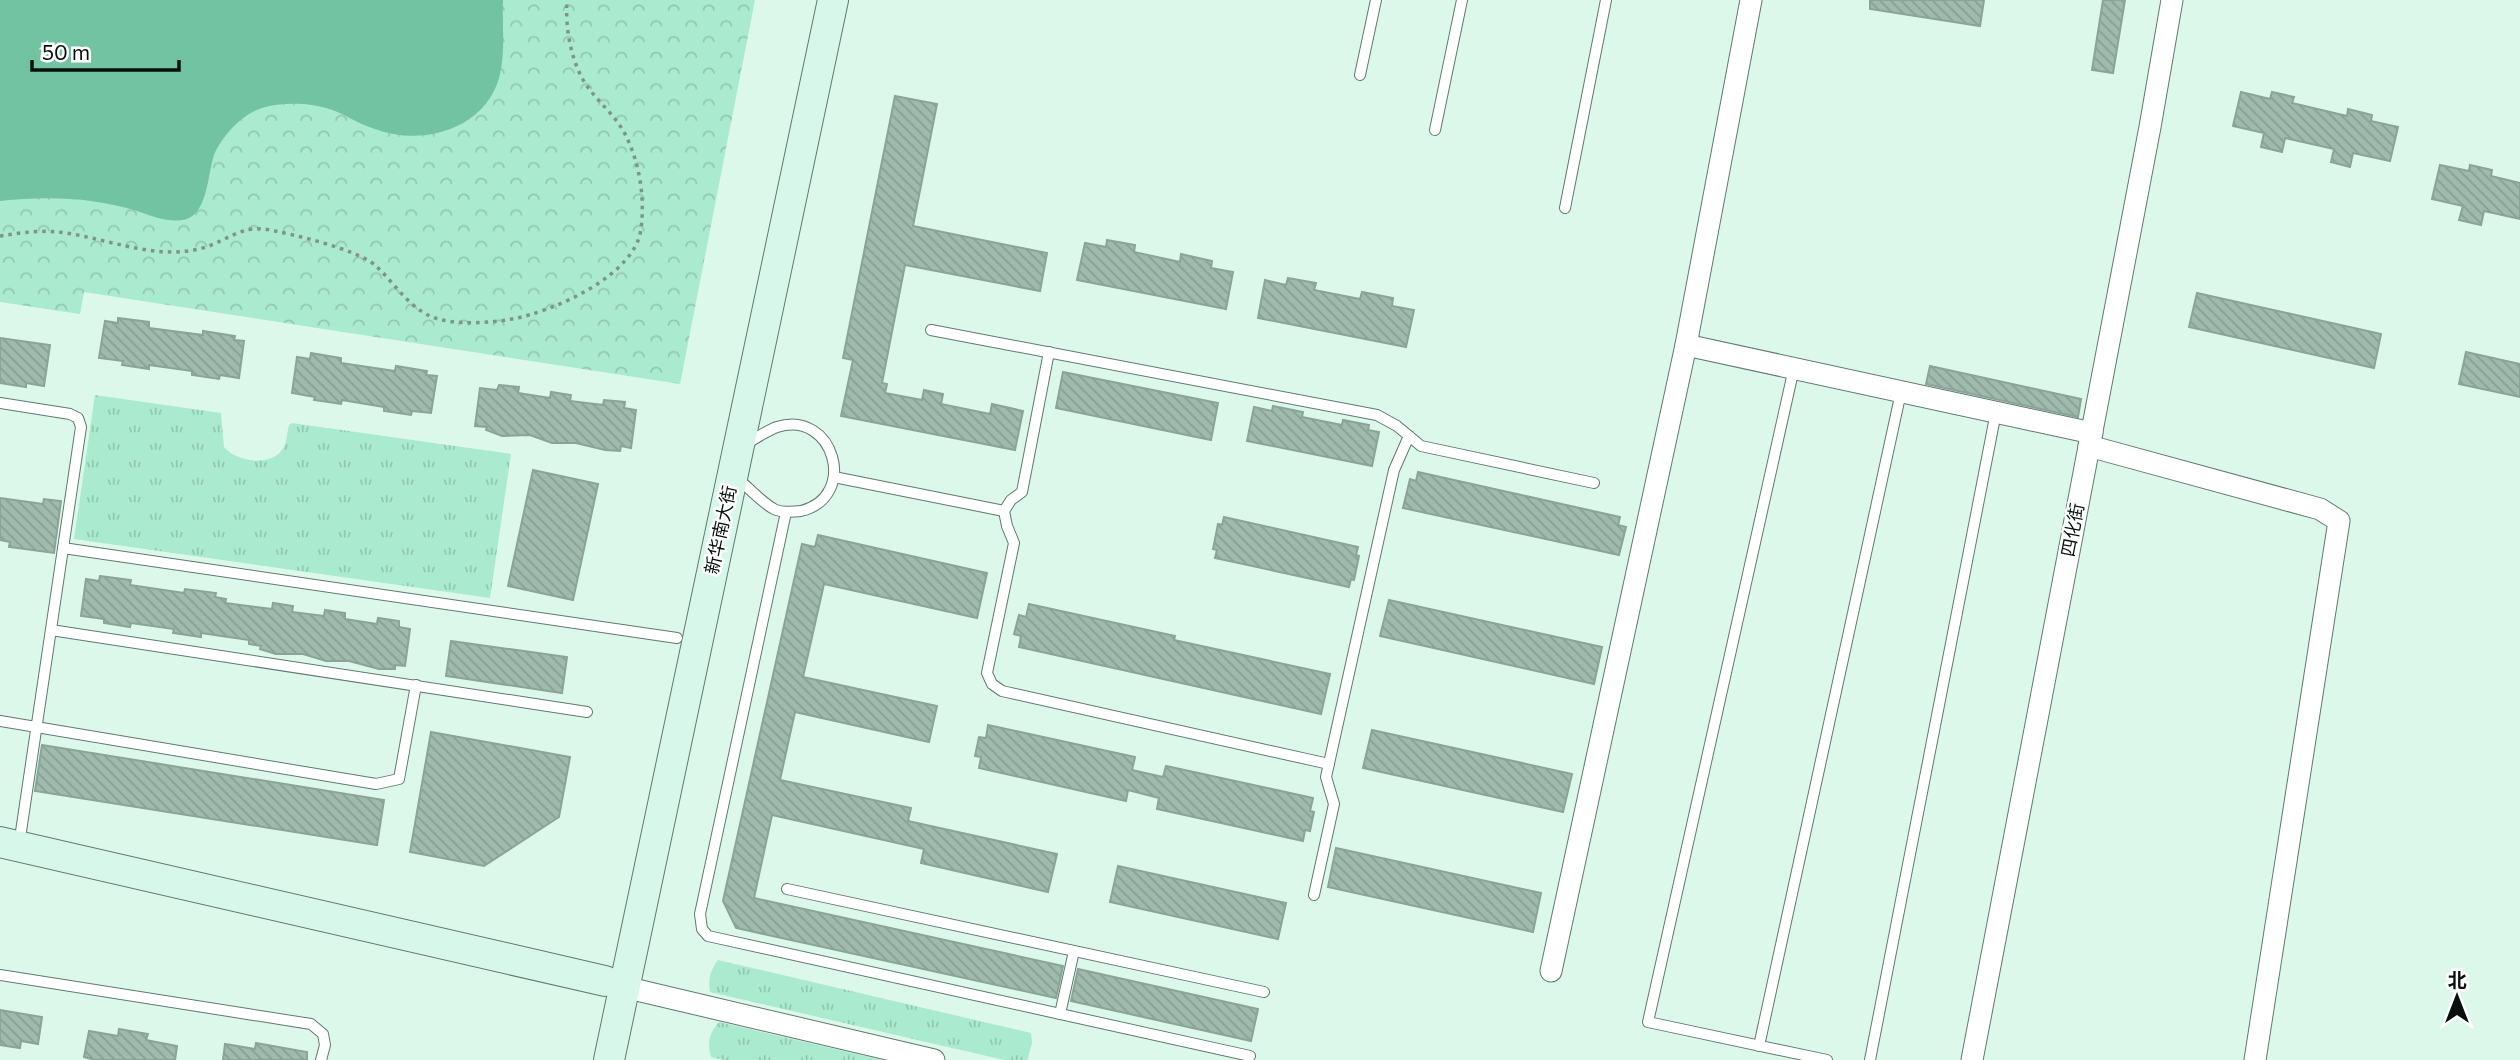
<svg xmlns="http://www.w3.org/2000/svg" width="2520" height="1060" viewBox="0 0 2520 1060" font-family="Commissioner,'Noto Sans SC',sans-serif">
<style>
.grass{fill:url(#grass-tufts)}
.forest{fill:url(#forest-crowns)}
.water{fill:#71c3a1}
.building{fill:url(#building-back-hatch);stroke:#8aa498;stroke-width:2}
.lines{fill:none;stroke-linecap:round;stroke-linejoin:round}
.lane-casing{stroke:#61796e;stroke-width:12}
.street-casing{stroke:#61796e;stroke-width:23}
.secondary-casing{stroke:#61796e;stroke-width:32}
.path{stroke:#7f9389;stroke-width:3.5;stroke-dasharray:3.5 5;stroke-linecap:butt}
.lane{stroke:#fff;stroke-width:10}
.street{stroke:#fff;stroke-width:21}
.secondary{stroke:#d7f7ea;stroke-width:30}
.labels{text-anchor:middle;stroke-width:5;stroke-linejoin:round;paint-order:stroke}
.street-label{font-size:18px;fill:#07100c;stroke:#fff}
</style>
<defs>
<pattern id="grass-tufts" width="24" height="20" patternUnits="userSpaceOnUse" patternTransform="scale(1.75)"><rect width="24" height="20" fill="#aaeace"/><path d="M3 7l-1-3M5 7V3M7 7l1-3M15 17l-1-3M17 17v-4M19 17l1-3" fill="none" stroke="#91c8b0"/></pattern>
<pattern id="forest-crowns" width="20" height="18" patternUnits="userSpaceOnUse" patternTransform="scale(1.75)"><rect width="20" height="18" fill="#aaeace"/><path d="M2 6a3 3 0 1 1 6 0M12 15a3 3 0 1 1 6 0" fill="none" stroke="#91c8b0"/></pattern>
<pattern id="building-back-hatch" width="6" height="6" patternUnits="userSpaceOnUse" patternTransform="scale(1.75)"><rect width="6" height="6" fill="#a0baae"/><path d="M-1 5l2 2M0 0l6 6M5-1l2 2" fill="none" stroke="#889f94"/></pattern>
</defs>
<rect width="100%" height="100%" fill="#dcf8eb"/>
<g class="grass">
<path d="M95,395L221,413L224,447C236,462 273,468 284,447C287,441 287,432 289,425L292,423L511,454L490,598L74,539Z"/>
<path d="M718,960L1031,1033L1032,1043L1028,1058L1027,1060H1004L710,992C708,979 710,971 718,960Z"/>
<path d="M719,1022L882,1060H724L711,1057C707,1043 709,1033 719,1022Z"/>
</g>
<polygon class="forest" points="0,0 755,0 680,384 84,292 80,314 0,302"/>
<path class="water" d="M0,0H503C502,22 505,47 501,69C492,127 424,148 375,129C358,124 342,112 326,108C308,103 281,102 262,108C242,114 222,136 214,155C208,172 208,209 189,218C173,225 152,216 137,211C92,197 46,196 0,201Z"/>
<g class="building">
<polygon points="1870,0 1984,0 1980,26 1870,9"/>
<polygon points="2103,0 2125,0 2113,73 2092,70"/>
<polygon points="2241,92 2270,99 2272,92 2294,97 2292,103 2347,116 2348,109 2372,115 2371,121 2398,127 2390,161 2353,153 2350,167 2331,162 2334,149 2285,138 2282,152 2261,147 2264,133 2233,126"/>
<polygon points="895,96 937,104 913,226 1047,253 1040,291 905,265 882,383 887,384 885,393 922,400 924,390 943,394 941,404 990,414 992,404 1023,411 1015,450 841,416 853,360 843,358"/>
<polygon points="2440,165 2469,171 2470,165 2492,170 2491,176 2520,183 2520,219 2484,211 2481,225 2459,220 2463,206 2432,199"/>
<polygon points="1107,240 1135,245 1134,252 1180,262 1181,254 1212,261 1211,268 1233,272 1226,309 1077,280 1085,243 1106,247"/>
<polygon points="1288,278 1316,283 1314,290 1360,299 1362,292 1393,298 1392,306 1414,310 1406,347 1258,318 1265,280 1286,285"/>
<polygon points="2197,293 2381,334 2374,368 2189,327"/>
<polygon points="118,318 149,322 149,328 203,335 203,331 235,336 234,340 244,341 239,378 220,375 219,379 192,375 192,371 149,365 149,369 122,365 123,361 99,358 105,321 118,323"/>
<polygon points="0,338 50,345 44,386 26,383 26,387 0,383"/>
<polygon points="2466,352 2520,364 2520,397 2459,384"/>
<polygon points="311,353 341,358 341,363 395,371 396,366 427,371 426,375 437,376 431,413 412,411 411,415 384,411 384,407 342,400 341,404 314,400 315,397 292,393 297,357 310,359"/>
<polygon points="1930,366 2081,399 2078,417 1926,384"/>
<polygon points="1063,372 1218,403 1211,440 1056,408"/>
<polygon points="499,385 519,387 518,393 550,398 551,392 571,395 570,401 603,405 604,400 625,402 624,408 636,410 631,448 621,446 620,451 605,450 576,443 552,443 530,435 502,436 486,430 487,427 475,426 480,388 497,390"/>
<polygon points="1273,406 1303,412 1302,417 1342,425 1343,420 1369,425 1368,430 1379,432 1372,466 1247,441 1254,407 1272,411"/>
<polygon points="533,470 598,484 573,600 508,586"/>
<polygon points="1418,472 1620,517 1618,525 1626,527 1619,555 1403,508 1410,479 1416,481"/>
<polygon points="0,498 43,504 44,499 61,501 54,553 9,547 10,542 0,540"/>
<polygon points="1224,517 1358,547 1356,555 1359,556 1354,580 1351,579 1349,587 1215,558 1217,550 1213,549 1218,524 1222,525"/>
<polygon points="818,535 987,573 977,618 824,584 803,677 937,706 929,742 795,712 780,780 911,808 908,821 1057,854 1048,892 921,863 924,849 772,815 754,898 1063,966 1056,998 736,928 723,901 802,544 815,547"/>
<polygon points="100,576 131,580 130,585 184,593 185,589 216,593 215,597 226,599 225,603 272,609 273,603 293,606 292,612 324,616 325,610 345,613 345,619 377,624 378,618 399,621 399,627 410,629 405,666 395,665 395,669 379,669 349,661 326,661 303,654 276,654 260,649 261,646 249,644 249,640 201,633 201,637 173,633 174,629 131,623 130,627 104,623 104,619 81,616 86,579 99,581"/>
<polygon points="1389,600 1602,647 1594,684 1380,636"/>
<polygon points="1029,604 1175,636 1174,640 1330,674 1321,714 1019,647 1021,636 1014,634 1019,615 1026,617"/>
<polygon points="451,641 567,657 562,693 446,676"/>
<polygon points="988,725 1135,757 1132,770 1163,777 1166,766 1313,798 1310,811 1314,812 1310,831 1305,830 1303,841 1157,809 1159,798 1128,790 1126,801 979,768 981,757 975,756 979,737 986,738"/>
<polygon points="1372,730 1572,774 1563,812 1363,768"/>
<polygon points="431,732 570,757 559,817 484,866 410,852"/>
<polygon points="42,745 384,800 377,845 35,791"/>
<polygon points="1336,848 1541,893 1533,932 1328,887"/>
<polygon points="1118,866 1286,903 1278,939 1110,902"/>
<polygon points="1078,969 1258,1009 1251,1041 1071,1001"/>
<polygon points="0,1010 42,1017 38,1044 21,1041 20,1048 0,1045"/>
<polygon points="119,1029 148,1034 146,1040 177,1046 175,1060 95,1060 84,1057 89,1031 118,1036"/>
<polygon points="256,1043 307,1052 307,1060 223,1060 225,1044 255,1049"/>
</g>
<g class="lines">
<defs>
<g id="lane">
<polyline points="1360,75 1376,0"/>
<polyline points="1435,130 1462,0"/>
<polyline points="1565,208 1606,0"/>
<polyline points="931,330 1377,415 1397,426 1421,446 1594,483"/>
<polyline points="1049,352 1022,492 1011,500 1004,511 1007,526 1014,543 987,673 992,684 1002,691 1329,764"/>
<polyline points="1794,368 1648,1022 1827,1060"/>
<polyline points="0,403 70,414 78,418 81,427 19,845"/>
<polyline points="834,477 1004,511"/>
<path d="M737,478C748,487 761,502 774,509C782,513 793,512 801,511C859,497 834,409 777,427C766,431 755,439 744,445"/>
<polyline points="786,512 700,914 702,929 708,936 1250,1056"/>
<polyline points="63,548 677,638"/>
<polyline points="51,630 587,712"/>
<polyline points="0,721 376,784 399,779 416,685"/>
<polyline points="787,889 1264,992"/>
<polyline points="1314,895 1334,804 1326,777 1394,470 1409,436"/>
<polyline points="0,975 311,1024 323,1034 325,1045 321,1060"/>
<polyline points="1060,1014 1074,951"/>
<polyline points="1759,1046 1901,392"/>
<polyline points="1870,1060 1996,412"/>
</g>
<g id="street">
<polyline points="1686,345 2092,433"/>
<polyline points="2089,446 2320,509 2339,521 2255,1060"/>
<polyline points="1551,971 1686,345 1751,0"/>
<polyline points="624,987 934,1060"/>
<polyline points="1972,1060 2150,127 2172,0"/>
</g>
<g id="secondary">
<polyline points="0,842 605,981"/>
<polyline points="609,1060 833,0"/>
</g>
</defs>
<use href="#lane" class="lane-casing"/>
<use href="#street" class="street-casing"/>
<use href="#secondary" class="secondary-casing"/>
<path class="path" d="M0,236C19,233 39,230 58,232C104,237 152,260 199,249C222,244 239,226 264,229C289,233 356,249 375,265C395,283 410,311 438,319C461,325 490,323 512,319C552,312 635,276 641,229C645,199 640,164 626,136C617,117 599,103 587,86C571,63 565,28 567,0"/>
<use href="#lane" class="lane"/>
<use href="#street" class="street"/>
<use href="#secondary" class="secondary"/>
</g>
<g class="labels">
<g class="street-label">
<text transform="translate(721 530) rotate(-78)" y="6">新华南大街</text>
<text transform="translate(2073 530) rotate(-79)" y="6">四化街</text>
</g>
</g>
<g transform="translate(2457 997)" stroke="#ffffff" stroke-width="5" paint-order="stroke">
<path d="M0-5L12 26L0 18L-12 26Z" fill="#07100c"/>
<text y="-10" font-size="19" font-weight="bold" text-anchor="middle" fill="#07100c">北</text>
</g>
<path d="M32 60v10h147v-10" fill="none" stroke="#07100c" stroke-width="3.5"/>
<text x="42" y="60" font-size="21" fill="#07100c" stroke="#ffffff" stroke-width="5" paint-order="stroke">50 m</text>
</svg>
